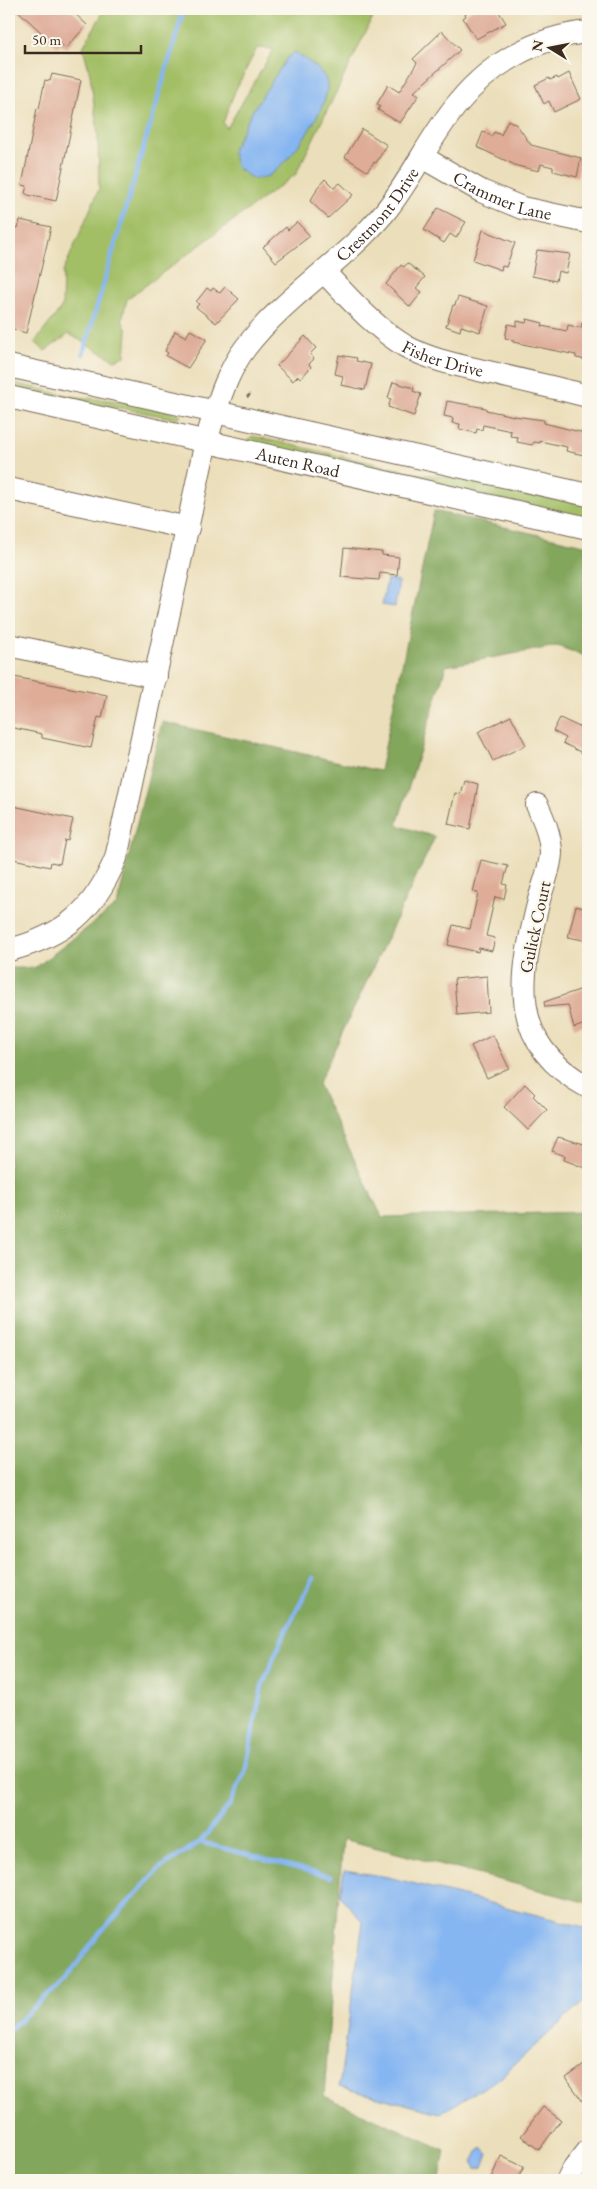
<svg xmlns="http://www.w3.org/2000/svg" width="597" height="2189" viewBox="0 0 597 2189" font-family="'EB Garamond',serif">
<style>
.green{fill:#a3bf66;stroke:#6f7442;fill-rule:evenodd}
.forest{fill:#82a65b;stroke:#5e683c}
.water{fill:#86b6f1;stroke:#607088}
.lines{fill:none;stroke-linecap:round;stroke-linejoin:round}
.stream{stroke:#86b6f1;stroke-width:4.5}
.building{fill:#deac97}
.minor-casing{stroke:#796955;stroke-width:24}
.path{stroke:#796955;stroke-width:2.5;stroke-dasharray:4 4;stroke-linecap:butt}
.minor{stroke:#fff;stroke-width:22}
.labels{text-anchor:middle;stroke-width:4.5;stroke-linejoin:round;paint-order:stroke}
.street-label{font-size:18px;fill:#3b2a1e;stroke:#fbf7ec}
</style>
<rect width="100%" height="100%" fill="#fbf7ec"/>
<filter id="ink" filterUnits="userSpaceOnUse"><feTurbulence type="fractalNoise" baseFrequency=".02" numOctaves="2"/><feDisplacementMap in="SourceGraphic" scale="10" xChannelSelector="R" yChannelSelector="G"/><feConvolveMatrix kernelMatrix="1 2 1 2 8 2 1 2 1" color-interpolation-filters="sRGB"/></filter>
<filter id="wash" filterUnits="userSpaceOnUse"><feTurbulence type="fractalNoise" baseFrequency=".0096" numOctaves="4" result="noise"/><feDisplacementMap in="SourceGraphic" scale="20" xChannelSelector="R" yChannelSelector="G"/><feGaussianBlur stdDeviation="1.12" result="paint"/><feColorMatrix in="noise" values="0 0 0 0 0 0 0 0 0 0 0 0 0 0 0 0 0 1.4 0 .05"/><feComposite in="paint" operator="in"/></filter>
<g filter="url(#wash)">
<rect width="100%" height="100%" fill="#ebdeba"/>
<g class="green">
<path d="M105,9H377L296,174L127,299L122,320L127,331L125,356L115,360L69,334L45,351L35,342L62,307L63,272L99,189L98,135L90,74L83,47ZM257,48L274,49L227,128L223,123L235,91Z"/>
<polygon points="9,382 75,397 129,402 180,414 180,417 177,419 121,408 75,404 9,389"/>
<polygon points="252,436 420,474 474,479 588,505 588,520 249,441 249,439"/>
</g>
<polygon class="forest" points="434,511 588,546 588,657 557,646 446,666 397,825 435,837 318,1084 382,1217 588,1212 588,1903 343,1839 324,2096 445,2150 440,2180 9,2180 9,968 35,968 117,905 162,722 380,771"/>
<g class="water">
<path d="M295,52C306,60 321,68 326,80C335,102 287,166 268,176C264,178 258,178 253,179L237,168L232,151L253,110L287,58Z"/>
<polygon points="387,579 399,581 395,607 382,605"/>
<polygon points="344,1870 388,1877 588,1928 588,1998 497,2080 440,2113 339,2087 363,1922 340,1896"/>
<polygon points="483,2148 488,2153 483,2167 476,2169 473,2162 479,2150"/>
</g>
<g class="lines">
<g class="stream">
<polyline points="83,354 184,9"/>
<polyline points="200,1842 331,1877"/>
<polyline points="9,2030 66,1978 100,1933 160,1868 200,1842 229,1806 245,1772 262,1686 281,1641 313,1578"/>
</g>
</g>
<g id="blocks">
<g class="building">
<polygon points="16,9 70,9 87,25 66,48 60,44 57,47"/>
<polygon points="473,9 497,9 506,23 476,39 463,18 466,16 465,14"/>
<polygon points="442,31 460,50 414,92 419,95 400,123 378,110 380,106 377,104 388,85 399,92 417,63 413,59"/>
<polygon points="569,73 581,99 554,112 549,101 544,104 535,85 549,78 550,80 557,77 558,79"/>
<polygon points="52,74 81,80 56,201 28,195 25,193 27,186 22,185 37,108 39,109 45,80 50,81"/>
<polygon points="508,120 517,125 531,145 581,158 577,177 553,171 553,167 541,164 539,171 517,166 477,147 483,132 492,136 494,132 501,135"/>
<polygon points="362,129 387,145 376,163 374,162 367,171 345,157"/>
<polygon points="325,179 334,188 340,183 353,195 328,218 310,201 317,190 316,189"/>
<polygon points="438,208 466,222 456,238 450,234 444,243 424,230"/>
<polygon points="20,220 51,227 26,333 9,328 9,246 13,227 18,228"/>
<polygon points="297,222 310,236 276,262 263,247 286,227 288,230"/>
<polygon points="483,230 515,243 506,267 502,266 501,270 473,260"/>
<polygon points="537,250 570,254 566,273 558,271 556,281 532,276"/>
<polygon points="407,263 425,277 416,288 422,292 410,307 386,284 401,265 404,267"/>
<polygon points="225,287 239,299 216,323 196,307 199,304 196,302 207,288 211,291 213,288 220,293"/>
<polygon points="458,297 488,306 480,332 461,326 460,331 446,326 453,305 455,305"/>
<polygon points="527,319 543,323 542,326 567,331 568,325 581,328 582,323 588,323 588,360 576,358 576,355 513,342 513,340 505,338 508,324 517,326 517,321 526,323"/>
<polygon points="190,330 207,339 188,368 166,356 168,353 165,351 175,331 186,337"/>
<polygon points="305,336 316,348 310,354 314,359 309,364 311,367 301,378 298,376 293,381 277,366"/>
<polygon points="339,355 357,358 356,361 371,364 365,390 341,385 343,376 335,374"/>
<polygon points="393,382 414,388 413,391 421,394 414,416 388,407 391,399 388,398"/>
<polygon points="447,401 486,408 486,410 514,416 544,420 544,423 588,434 588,456 566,451 567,447 540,441 540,443 534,442 532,445 517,442 518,437 510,436 511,431 483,425 482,430 477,429 476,433 459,429 460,424 452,423 453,418 444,416"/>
<polygon points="344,548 382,552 382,555 399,557 397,575 380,573 379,580 341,577"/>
<polygon points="9,676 107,695 102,718 98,717 91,748 42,738 42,734 9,727"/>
<polygon points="511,716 526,745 493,761 478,732"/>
<polygon points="560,718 588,731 588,756 563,743 566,738 553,731"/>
<polygon points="464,780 478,784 470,829 448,824 455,793 460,794"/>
<polygon points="9,805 73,819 68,841 65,840 60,864 51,862 50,867 9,858"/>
<polygon points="481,860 508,866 503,884 507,885 504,899 495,897 486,936 495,938 492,951 479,948 478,952 448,945 453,925 470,929 478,893 473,892"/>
<polygon points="576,906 588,909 588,941 568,937"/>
<polygon points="487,976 489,1012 457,1015 454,979"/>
<polygon points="588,987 588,1023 574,1028 568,1005 545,1007 544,1002"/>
<polygon points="493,1035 509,1068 487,1078 471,1046"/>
<polygon points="525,1084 535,1094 533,1096 547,1110 528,1130 504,1107"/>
<polygon points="558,1137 588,1145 588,1169 564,1160 565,1156 552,1151"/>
<polygon points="588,2062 588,2109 566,2078"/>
<polygon points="543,2107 561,2120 539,2150 521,2136"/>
<polygon points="501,2156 524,2167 517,2180 490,2180"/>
</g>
</g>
</g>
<g filter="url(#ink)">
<use href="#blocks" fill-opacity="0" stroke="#796955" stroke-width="1"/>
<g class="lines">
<defs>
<g id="minor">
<path id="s1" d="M422,157L481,191L522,208L588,222"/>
<path id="s2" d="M324,272C349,298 374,327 405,346C432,361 463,366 492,373C524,381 556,388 588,396"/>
<polyline points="9,366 588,495"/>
<path id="s3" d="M9,397L588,528"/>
<polyline points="9,489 188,528"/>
<polyline points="9,645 156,677"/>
<path d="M537,805C544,820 550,834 551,852C551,867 543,885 539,900C520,976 506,1043 588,1087"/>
<path id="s4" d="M9,950C64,936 94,911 116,858L206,441C216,410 225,374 246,347C285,296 343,262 384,213C412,179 430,136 459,102C491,63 537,37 588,32"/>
<polyline points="568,2180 573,2170 588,2151"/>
</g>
</defs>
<use href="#minor" class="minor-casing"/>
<polyline class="path" points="247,397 252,393"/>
<use href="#minor" class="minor"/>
</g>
</g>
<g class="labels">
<g class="street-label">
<text dy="6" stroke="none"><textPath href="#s1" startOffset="90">Crammer Lane</textPath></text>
<text dy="6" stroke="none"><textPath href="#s4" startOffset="864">Crestmont Drive</textPath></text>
<text dy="6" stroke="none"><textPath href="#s2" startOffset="150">Fisher Drive</textPath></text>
<text dy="6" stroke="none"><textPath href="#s3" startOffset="296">Auten Road</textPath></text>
<text transform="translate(535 927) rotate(-78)" y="6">Gulick Court</text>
</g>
</g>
<rect width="597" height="2189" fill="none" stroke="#fbf7ec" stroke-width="30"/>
<g transform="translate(550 48) rotate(280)" stroke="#fbf7ec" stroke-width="4" paint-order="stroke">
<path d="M0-4L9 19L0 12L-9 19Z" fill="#3b2a1e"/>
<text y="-8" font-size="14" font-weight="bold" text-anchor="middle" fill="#3b2a1e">N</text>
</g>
<path d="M25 45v8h116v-8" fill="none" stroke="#3b2a1e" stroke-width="2.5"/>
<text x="32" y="45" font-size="15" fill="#3b2a1e" stroke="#fbf7ec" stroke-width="4" paint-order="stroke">50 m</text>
</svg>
